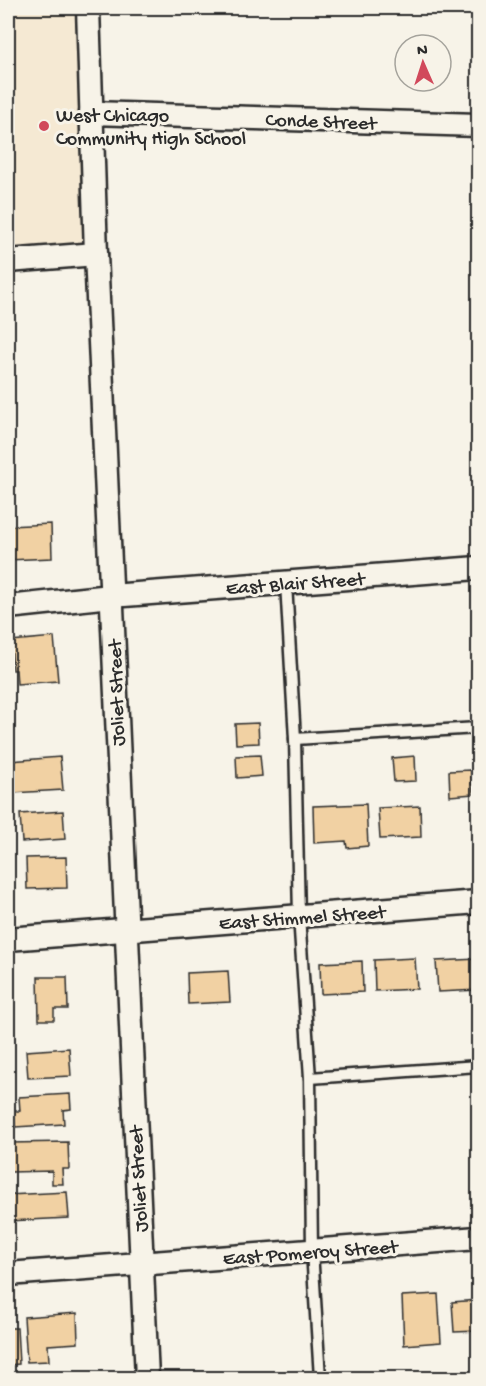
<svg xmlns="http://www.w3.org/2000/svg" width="486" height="1386" viewBox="0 0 486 1386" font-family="'Gochi Hand',sans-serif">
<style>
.built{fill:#f5e9d3}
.building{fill:#f1d1a3;stroke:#2b2b2b;stroke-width:1.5}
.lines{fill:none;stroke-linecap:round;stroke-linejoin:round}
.lane-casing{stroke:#2b2b2b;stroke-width:15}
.street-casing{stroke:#2b2b2b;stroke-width:27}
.lane{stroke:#f7f3e8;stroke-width:10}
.street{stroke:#f7f3e8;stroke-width:22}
.poi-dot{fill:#d1495b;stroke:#f7f3e8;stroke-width:2}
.labels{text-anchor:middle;stroke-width:6;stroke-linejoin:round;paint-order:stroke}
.poi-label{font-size:20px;fill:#2b2b2b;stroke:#f7f3e8;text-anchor:start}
.street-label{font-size:20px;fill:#2b2b2b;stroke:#f7f3e8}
</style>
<rect width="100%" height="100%" fill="#f7f3e8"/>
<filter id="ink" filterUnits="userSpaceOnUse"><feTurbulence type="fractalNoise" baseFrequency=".0167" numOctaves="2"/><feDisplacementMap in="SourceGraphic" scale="12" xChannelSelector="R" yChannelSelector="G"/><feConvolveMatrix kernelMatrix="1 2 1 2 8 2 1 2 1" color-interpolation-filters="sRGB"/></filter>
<g filter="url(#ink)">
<polygon class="built" points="8,8 77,8 85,244 8,249"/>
<g class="building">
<polygon points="51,524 52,558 8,560 8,526"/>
<polygon points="54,637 58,681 17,684 16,670 13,670 11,641"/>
<polygon points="258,723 259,743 236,744 235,724"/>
<polygon points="474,740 478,740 478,765 475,765"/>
<polygon points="260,755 262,776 237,778 236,756"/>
<polygon points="415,756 416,781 394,782 392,758"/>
<polygon points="60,757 63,790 12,793 10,761"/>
<polygon points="471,770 473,794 450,796 449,771"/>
<polygon points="366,804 368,846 347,848 346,841 314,843 313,806"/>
<polygon points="420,806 421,837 380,839 378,808"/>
<polygon points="63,811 65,839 22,842 20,814"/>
<polygon points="66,857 67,888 27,889 26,858"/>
<polygon points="415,958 417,989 375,991 374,960"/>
<polygon points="478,959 478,990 438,992 436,961"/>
<polygon points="362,961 363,992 321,994 320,963"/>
<polygon points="228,971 230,1002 188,1004 187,973"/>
<polygon points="38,977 67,977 68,1009 54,1009 54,1020 39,1020"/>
<polygon points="9,979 12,1023 8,1024 8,980"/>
<polygon points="69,1048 71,1076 28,1078 26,1051"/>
<polygon points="70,1094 71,1109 63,1110 64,1124 15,1127 14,1111 20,1111 19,1097"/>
<polygon points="68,1142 69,1169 62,1169 63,1184 52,1184 52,1171 10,1172 9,1143"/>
<polygon points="67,1192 69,1218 8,1221 8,1195"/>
<polygon points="438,1294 441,1342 404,1345 402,1296"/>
<polygon points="478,1300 478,1331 454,1332 452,1302"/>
<polygon points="77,1313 78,1343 48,1345 49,1361 27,1362 24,1317"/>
<polygon points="8,1328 17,1328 19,1364 8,1365"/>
<polygon points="70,1376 71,1378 29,1378"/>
</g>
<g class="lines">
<defs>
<g id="lane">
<polyline points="286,583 295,739 299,916 310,1078 312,1251 320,1378"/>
<polyline points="295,739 478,728"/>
<polyline points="310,1078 478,1066"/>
</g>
<g id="street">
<polyline points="88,8 96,254 147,1378"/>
<polyline points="91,113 478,125"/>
<polyline points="8,261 96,254"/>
<polyline points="8,607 111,596 478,568"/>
<polyline points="8,939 478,902"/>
<polyline points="8,1274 478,1238"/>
</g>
</defs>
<use href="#lane" class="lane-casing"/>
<use href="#street" class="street-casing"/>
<use href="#lane" class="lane"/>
<use href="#street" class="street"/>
</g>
</g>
<circle class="poi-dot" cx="44" cy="126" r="6"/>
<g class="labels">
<g class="poi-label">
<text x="56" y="121">West Chicago<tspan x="56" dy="23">Community High School</tspan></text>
</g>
<g class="street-label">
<text transform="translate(321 120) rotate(2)" y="7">Conde Street</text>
<text transform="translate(295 582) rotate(-4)" y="7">East Blair Street</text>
<text transform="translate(115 693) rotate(-92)" y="7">Joliet Street</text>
<text transform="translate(302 916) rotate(-4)" y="7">East Stimmel Street</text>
<text transform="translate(137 1179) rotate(-93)" y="7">Joliet Street</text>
<text transform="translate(310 1251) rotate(-4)" y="7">East Pomeroy Street</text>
</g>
</g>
<rect width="486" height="1386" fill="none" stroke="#f7f3e8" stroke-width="30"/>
<rect x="15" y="15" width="456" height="1356" fill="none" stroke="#2b2b2b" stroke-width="2" filter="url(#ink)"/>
<g transform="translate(423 63) rotate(357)"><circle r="28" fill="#f7f3e8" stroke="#a5a39c" stroke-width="1.5"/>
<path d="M0-4.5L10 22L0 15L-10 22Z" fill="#d1495b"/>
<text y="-9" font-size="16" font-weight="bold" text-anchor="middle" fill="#2b2b2b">N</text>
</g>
</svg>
